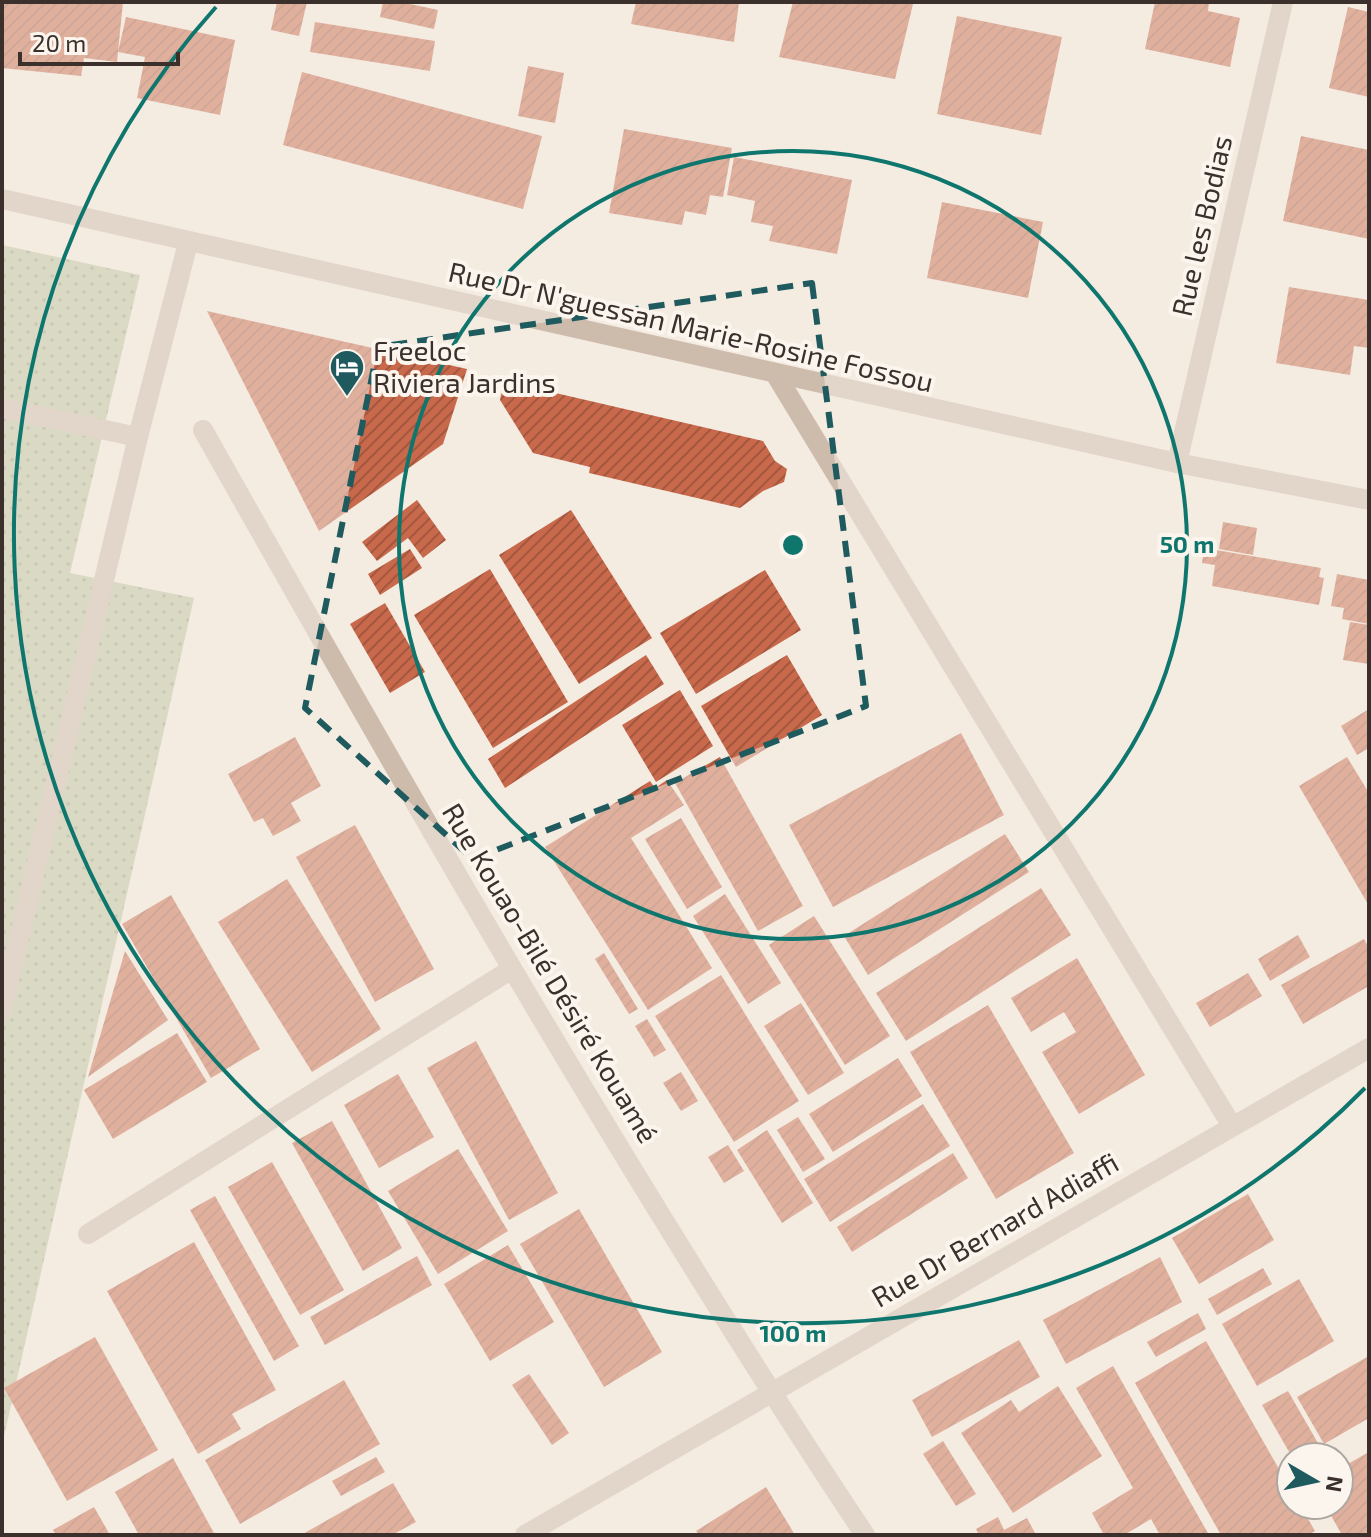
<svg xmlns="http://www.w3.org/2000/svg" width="1371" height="1537" viewBox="0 0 1371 1537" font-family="'Exo 2',sans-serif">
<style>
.park{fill:url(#park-dots)}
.building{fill:url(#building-hatch)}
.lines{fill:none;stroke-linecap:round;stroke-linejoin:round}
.lane{stroke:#cdbbac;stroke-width:20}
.street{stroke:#cdbbac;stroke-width:20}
.marked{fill:none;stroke:#1f5a5e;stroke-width:6;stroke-dasharray:16 10;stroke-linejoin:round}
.ring{fill:none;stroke:#0f766e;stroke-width:4}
.labels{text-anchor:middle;stroke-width:8;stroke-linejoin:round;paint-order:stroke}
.street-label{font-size:28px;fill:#3b302b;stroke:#fbf5ee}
.poi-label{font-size:28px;fill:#3b302b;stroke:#fbf5ee;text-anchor:start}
.centre{fill:#0f766e;stroke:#fbf5ee;stroke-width:4}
.ring-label{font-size:24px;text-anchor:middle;font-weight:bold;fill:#0f766e;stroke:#fbf5ee;stroke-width:8;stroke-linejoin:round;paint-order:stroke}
</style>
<defs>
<pattern id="park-dots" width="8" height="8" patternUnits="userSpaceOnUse" patternTransform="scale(2)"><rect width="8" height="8" fill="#b8c4a0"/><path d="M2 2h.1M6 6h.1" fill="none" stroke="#97a083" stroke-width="1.8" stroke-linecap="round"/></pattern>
<pattern id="building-hatch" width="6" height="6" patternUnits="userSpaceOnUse" patternTransform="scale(2)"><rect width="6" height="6" fill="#c8694b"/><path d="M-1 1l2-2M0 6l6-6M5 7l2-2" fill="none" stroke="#a4573f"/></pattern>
</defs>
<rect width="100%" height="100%" fill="#f4ebe1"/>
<polygon class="park" points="2,245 140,275 70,573 194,598 2,1445"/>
<g class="building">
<polygon points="2,2 123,2 117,62 84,58 81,76 2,68"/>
<polygon points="277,2 307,2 299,36 271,30"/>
<polygon points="383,2 401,2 438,10 434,29 380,17"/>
<polygon points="636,2 739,2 734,42 631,24"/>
<polygon points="793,2 898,2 913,4 895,79 779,57"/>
<polygon points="1155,2 1209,2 1208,11 1240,18 1230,67 1145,49"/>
<polygon points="1348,7 1369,12 1369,97 1329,88"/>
<polygon points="957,16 1062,37 1041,135 937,114"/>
<polygon points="126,17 235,40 220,115 137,98 145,57 118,52"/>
<polygon points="315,22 435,41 430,71 310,52"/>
<polygon points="528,66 564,73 555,123 518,116"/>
<polygon points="302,72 542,136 523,209 283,145"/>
<polygon points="624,129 732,148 723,197 710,195 706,215 685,211 682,225 609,213"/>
<polygon points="1301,136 1369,150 1369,239 1283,221"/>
<polygon points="734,157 852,180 837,254 769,241 773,226 751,222 755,201 727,195"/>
<polygon points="942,202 1043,222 1028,298 927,278"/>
<polygon points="1289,287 1369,300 1369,348 1354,346 1350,375 1276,363"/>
<polygon points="207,311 467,369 443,444 319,531"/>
<polygon points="504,381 763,441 775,461 787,469 784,482 763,491 740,508 589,473 590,467 533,453 500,400"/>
<polygon points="417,500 446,540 423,558 408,538 377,561 362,542"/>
<polygon points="571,510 652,638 579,684 499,555"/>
<polygon points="1223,522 1257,528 1253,555 1219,549"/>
<polygon points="1204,548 1321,568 1319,577 1324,578 1319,605 1212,586 1215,565 1202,563"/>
<polygon points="410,549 422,568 380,595 368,574"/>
<polygon points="490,569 568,702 493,748 414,615"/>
<polygon points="765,570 801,630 696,694 660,633"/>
<polygon points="1337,574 1369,580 1369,624 1342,619 1344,608 1331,606"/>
<polygon points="385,603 425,672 390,693 350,624"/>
<polygon points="1350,622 1369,625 1369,664 1343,660"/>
<polygon points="646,655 664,684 505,788 488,759"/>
<polygon points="787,655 822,715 736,767 701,706"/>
<polygon points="680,690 713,746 656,782 622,725"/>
<polygon points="1369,709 1369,748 1357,755 1341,726"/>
<polygon points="961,733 1004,815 833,907 789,825"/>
<polygon points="295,737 321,786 291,803 301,821 273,836 263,818 254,822 228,774"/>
<polygon points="720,757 803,906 758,931 675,783"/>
<polygon points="1347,757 1369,793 1369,906 1299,786"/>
<polygon points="667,780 684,805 631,838 712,968 648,1010 545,847 650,781 655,788"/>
<polygon points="681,818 722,887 687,909 645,839"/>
<polygon points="355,825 434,969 375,1002 296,857"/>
<polygon points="1005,834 1029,872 868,975 844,936"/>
<polygon points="287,879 381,1029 312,1072 218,922"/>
<polygon points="1041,888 1071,935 906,1041 876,993"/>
<polygon points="725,894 781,983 748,1004 693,916"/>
<polygon points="171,895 260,1049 211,1078 122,924"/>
<polygon points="814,916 890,1036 845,1065 769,945"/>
<polygon points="1298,935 1310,957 1270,981 1258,959"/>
<polygon points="1364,939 1369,948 1369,986 1303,1024 1281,985"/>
<polygon points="125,951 168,1020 88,1077"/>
<polygon points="604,953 638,1009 629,1014 595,959"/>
<polygon points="1077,958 1145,1075 1079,1114 1042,1052 1076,1032 1064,1012 1031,1032 1011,998"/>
<polygon points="1248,973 1262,996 1210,1027 1196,1003"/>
<polygon points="721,975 799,1101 734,1142 655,1016"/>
<polygon points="801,1003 844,1073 808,1095 764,1026"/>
<polygon points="988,1005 1074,1153 996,1199 910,1052"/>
<polygon points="647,1019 666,1050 654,1057 635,1026"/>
<polygon points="177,1033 207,1082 113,1139 84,1090"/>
<polygon points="476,1041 558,1193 509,1220 427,1068"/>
<polygon points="898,1058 922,1096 833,1152 809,1114"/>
<polygon points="681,1072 698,1101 681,1111 663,1083"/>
<polygon points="398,1074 434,1137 379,1168 344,1105"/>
<polygon points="923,1104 950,1146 830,1222 804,1179"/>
<polygon points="798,1117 825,1159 803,1172 777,1130"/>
<polygon points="332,1121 402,1248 363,1271 292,1143"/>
<polygon points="767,1130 813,1203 782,1223 737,1150"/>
<polygon points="728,1145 744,1171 724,1183 708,1157"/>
<polygon points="458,1149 508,1231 438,1274 388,1191"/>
<polygon points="953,1153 968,1178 852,1252 837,1227"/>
<polygon points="272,1162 344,1290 300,1315 228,1187"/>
<polygon points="1248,1194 1274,1240 1199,1284 1172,1238"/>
<polygon points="215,1196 299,1346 274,1361 190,1210"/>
<polygon points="579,1209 662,1352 604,1387 520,1244"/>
<polygon points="194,1242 276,1390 232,1414 241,1429 198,1454 107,1291"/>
<polygon points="508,1245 554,1322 490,1361 444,1284"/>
<polygon points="417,1256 432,1285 325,1345 310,1317"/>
<polygon points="1160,1257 1182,1302 1066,1364 1043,1320"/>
<polygon points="1263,1268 1272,1284 1217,1315 1208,1299"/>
<polygon points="1299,1279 1334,1341 1257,1386 1222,1324"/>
<polygon points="1198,1313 1206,1329 1156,1357 1147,1342"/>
<polygon points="95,1337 158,1450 67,1501 4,1388"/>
<polygon points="1019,1340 1040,1377 932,1437 912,1400"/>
<polygon points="1206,1341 1291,1490 1291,1505 1300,1505 1315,1531 1308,1535 1221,1535 1135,1383"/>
<polygon points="1369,1356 1369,1418 1324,1444 1297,1397"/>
<polygon points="1113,1366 1209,1535 1160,1535 1151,1519 1124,1535 1104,1535 1092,1513 1133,1488 1076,1388"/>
<polygon points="529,1374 569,1433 552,1445 512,1385"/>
<polygon points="344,1380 380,1444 240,1524 205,1460"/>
<polygon points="1058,1386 1102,1456 1013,1513 961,1433 1011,1400 1019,1412"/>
<polygon points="1288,1391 1326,1457 1292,1457 1262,1405"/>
<polygon points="943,1441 976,1494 956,1506 923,1454"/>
<polygon points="1369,1452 1369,1535 1342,1535 1325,1505 1339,1505 1339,1469"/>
<polygon points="376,1457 385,1472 341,1496 332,1481"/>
<polygon points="173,1458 215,1535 139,1535 115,1492"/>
<polygon points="393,1483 416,1522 392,1535 301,1535"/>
<polygon points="766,1487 795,1535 699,1535 696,1531"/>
<polygon points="94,1507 110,1535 56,1535 53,1530"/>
<polygon points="998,1517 1004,1530 1027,1518 1036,1535 979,1535 976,1529"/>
</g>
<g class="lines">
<g class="lane">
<polyline points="2,408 138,437"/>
<polyline points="2,1010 138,437 188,243"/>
</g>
<g class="street">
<polyline points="2,199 1177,463 1369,500"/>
<polyline points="776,375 1232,1126"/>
<path d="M203,430C414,804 627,1177 865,1535"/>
<polyline points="1177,463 1283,2"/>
<polyline points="88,1234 512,969"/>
<polyline points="525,1535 1369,1048"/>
</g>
</g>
<path d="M0 0H1371V1537H0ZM812,283L866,706L473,859L305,708L378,347Z" fill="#f4ebe1" fill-opacity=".55" fill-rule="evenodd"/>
<path class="marked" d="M812,283L866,706L473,859L305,708L378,347Z"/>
<g class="ring">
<circle cx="793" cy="545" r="394"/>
<path d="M1365 1088A789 789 0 0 1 216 7"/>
</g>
<defs>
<symbol id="hotel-pin" viewBox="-11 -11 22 30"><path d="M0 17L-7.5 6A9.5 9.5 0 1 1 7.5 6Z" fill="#1f5a5e" stroke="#fbf5ee"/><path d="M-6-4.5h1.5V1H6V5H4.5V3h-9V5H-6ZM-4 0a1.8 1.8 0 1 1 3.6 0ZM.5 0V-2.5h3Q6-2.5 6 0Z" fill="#fff"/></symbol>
</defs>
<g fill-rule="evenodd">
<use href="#hotel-pin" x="327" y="347" width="40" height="54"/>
</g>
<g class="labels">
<g class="street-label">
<text transform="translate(1202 226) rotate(-77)" y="10">Rue les Bodias</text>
<text transform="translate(691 327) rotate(13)" y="10">Rue Dr N'guessan Marie-Rosine Fossou</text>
<text transform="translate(550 973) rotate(59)" y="10">Rue Kouao-Bilé Désiré Kouamé</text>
<text transform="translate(995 1230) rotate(-30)" y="10">Rue Dr Bernard Adiaffi</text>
</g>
<g class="poi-label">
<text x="373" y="361">Freeloc<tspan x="373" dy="32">Riviera Jardins</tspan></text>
</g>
</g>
<circle cx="793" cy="545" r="12" class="centre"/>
<g class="ring-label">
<text x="1187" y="553">50 m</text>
<text x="793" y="1342">100 m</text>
</g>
<rect width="1371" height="1537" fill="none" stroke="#3b302b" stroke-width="8"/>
<g transform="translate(1315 1481) rotate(99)"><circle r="38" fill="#fbf5ee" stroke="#aea6a0" stroke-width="2"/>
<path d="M0-6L14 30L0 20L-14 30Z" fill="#1f5a5e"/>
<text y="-12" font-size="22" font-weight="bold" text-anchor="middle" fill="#3b302b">N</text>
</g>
<path d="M20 52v12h158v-12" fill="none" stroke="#3b302b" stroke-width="4"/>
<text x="32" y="52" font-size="24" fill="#3b302b" stroke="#fbf5ee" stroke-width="6" paint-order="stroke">20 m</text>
</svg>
